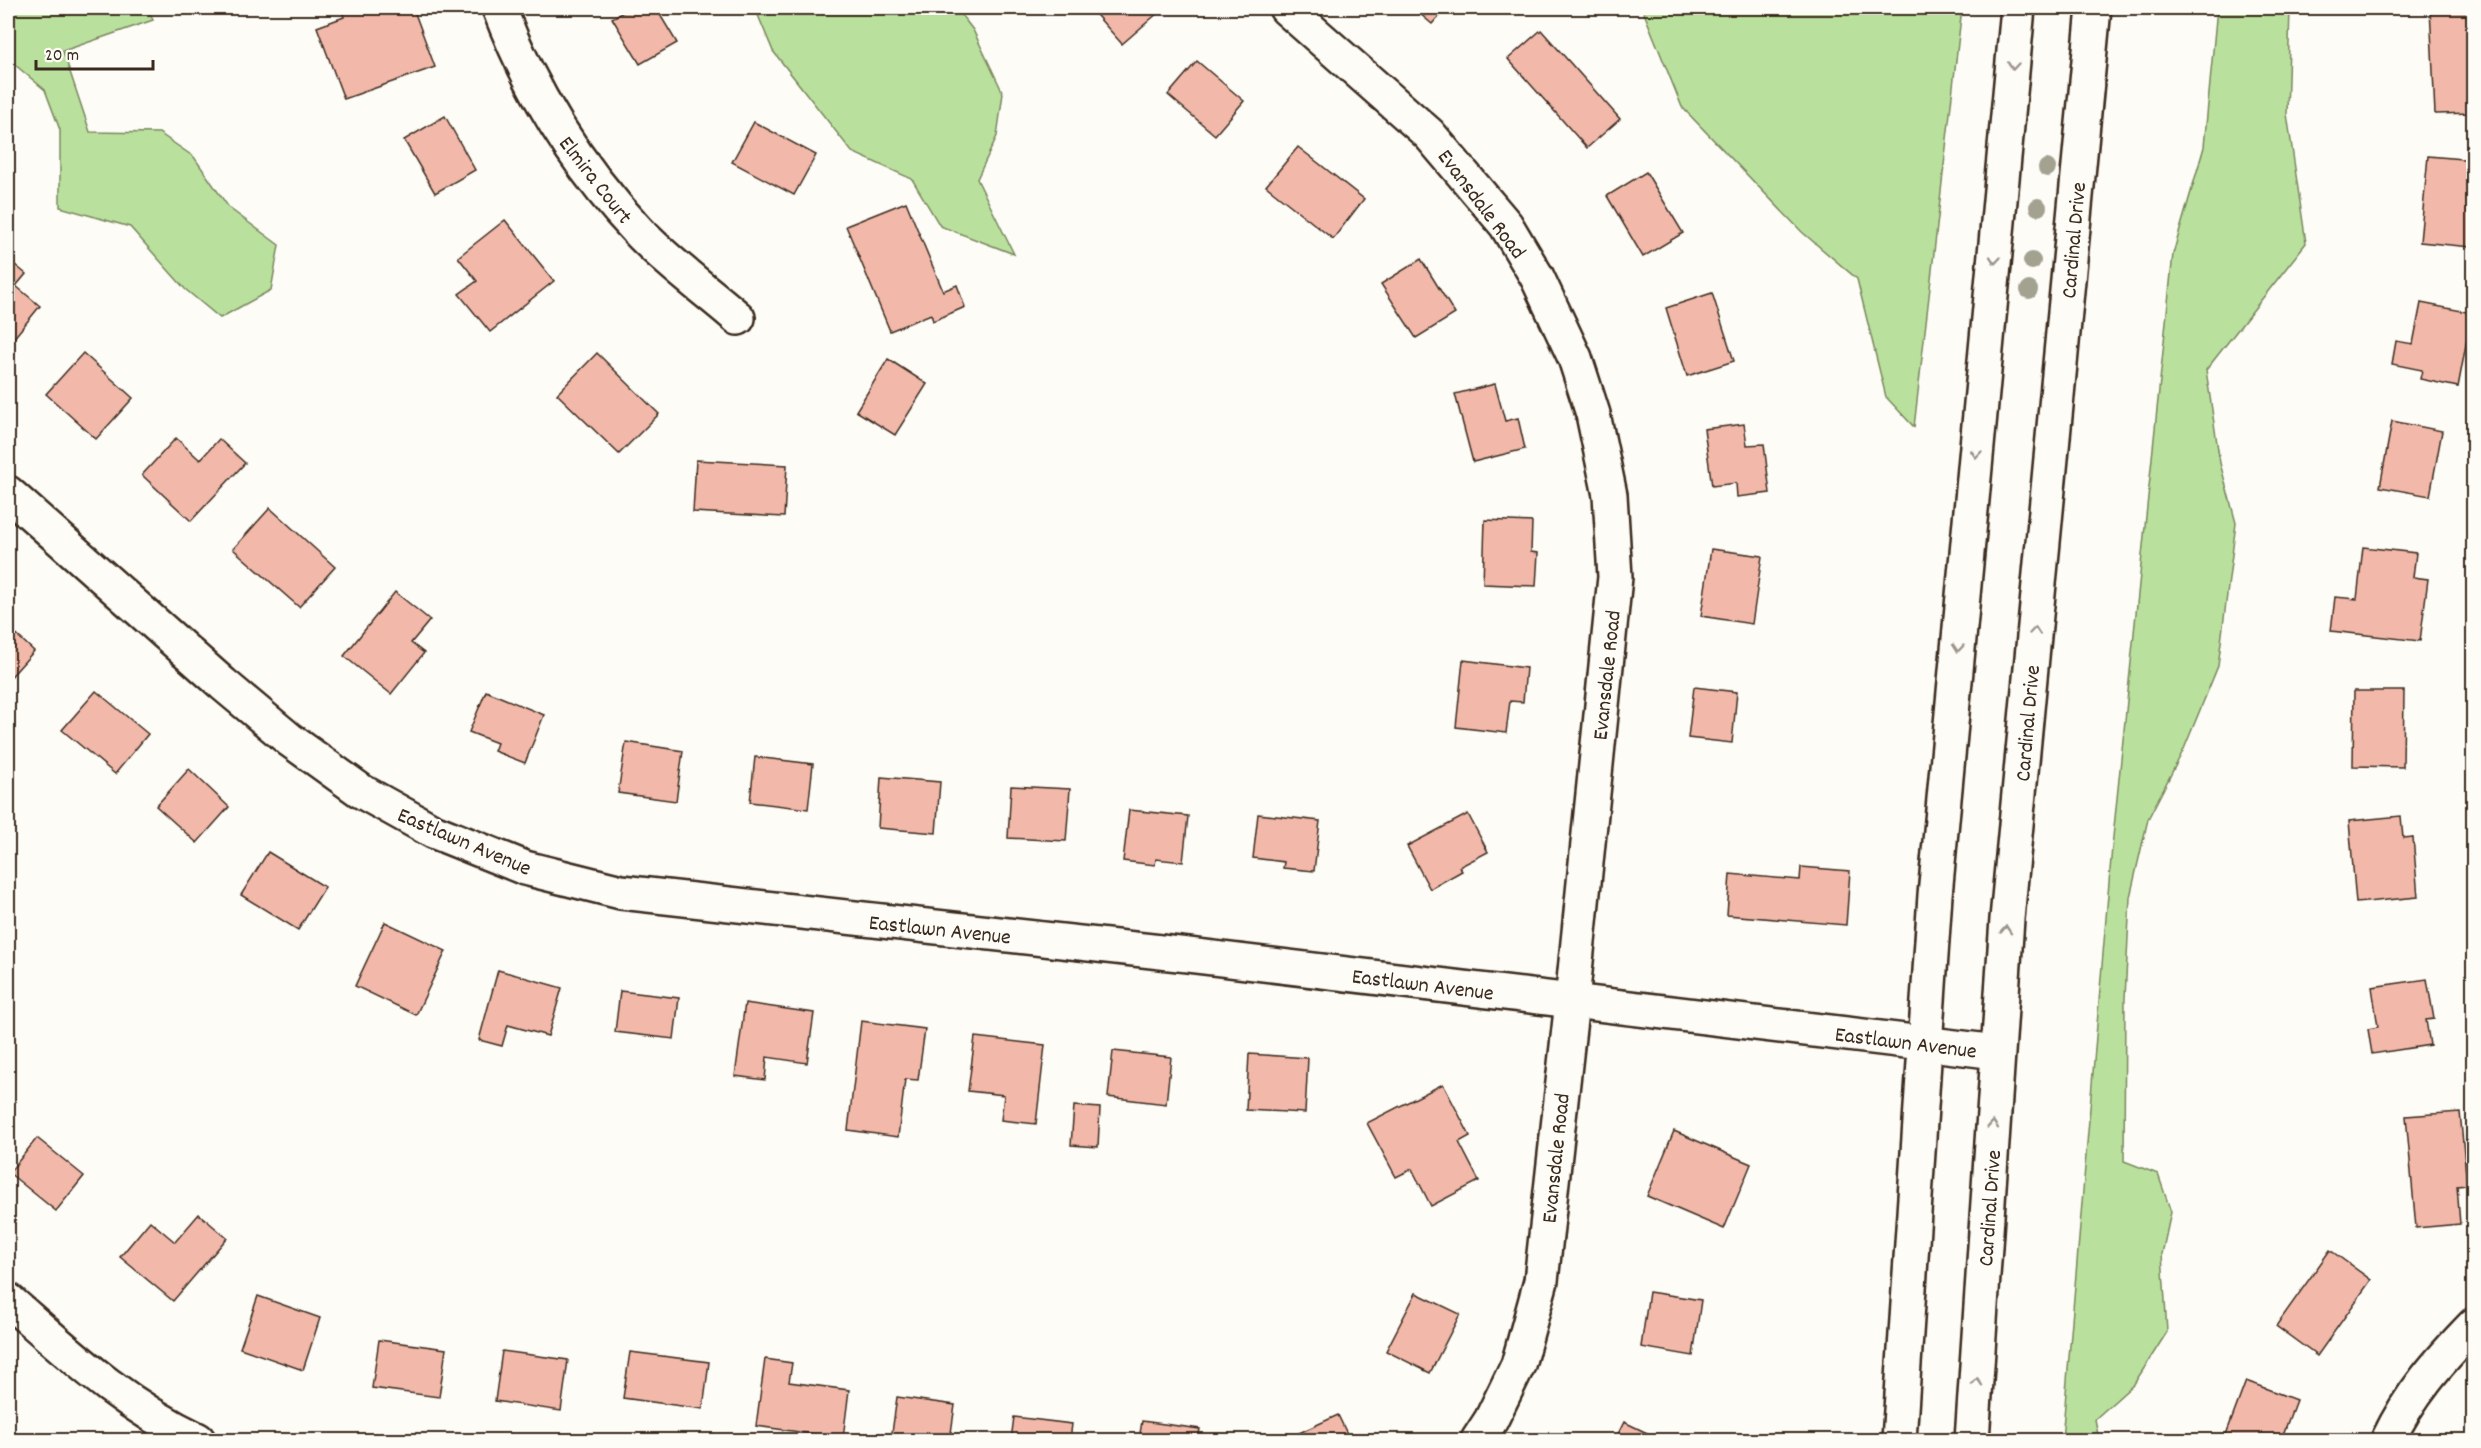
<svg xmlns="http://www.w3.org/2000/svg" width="2481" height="1448" viewBox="0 0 2481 1448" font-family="Dekko,sans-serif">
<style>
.green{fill:#b9e19d;stroke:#7a865e;stroke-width:1.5}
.building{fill:#f2b9aa;stroke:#3b2a1e;stroke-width:1.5}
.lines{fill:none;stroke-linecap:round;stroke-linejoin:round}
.street-casing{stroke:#3b2a1e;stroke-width:38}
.secondary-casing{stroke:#3b2a1e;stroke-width:38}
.street{stroke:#fdfcf7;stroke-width:33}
.secondary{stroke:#fdfcf7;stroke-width:33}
.tree{fill:#a3a291}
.oneway{stroke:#9c938a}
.labels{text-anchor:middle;stroke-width:4.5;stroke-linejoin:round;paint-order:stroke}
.street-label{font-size:22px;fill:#3b2a1e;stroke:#fdfcf7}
</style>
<rect width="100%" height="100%" fill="#fdfcf7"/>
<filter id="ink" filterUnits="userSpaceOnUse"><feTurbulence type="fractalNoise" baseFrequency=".0167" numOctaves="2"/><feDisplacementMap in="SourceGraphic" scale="12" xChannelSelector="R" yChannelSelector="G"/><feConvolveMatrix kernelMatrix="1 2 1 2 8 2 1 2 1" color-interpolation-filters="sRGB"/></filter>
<g filter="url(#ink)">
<g class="green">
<polygon points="8,8 147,8 153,20 63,51 90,132 159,133 194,157 229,208 279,245 271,290 220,318 185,289 130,227 60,207 60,130 45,90 8,59"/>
<polygon points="755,8 956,8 973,30 1003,93 997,136 977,179 1014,254 940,226 912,179 852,152 773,51"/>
<polygon points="1642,8 1962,8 1914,427 1886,397 1857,279 1802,232 1682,107"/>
<polygon points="2217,8 2290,8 2287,114 2306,243 2206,370 2220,463 2236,523 2218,666 2184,749 2148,819 2130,897 2125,998 2124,1161 2158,1174 2171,1212 2162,1254 2167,1332 2134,1384 2095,1419 2099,1440 2062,1440 2112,847 2173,254 2204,147"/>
</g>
<g class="building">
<polygon points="341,8 413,8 435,67 344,99 317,27 344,17"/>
<polygon points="630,8 656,8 677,43 640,64 612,18"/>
<polygon points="1090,8 1156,8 1159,12 1122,44"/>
<polygon points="1413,8 1446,8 1432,24"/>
<polygon points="2430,8 2474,8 2474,113 2435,114"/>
<polygon points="1541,30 1620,119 1587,148 1508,59"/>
<polygon points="1197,61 1244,101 1215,135 1168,95"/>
<polygon points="445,116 475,170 435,193 404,140"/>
<polygon points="754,122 816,155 794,195 732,162"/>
<polygon points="1298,147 1364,199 1333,239 1266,186"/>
<polygon points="2428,156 2474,160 2471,247 2420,242"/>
<polygon points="1646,172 1683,233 1643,257 1607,196"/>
<polygon points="906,202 943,291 957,285 965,307 933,321 931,314 890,331 846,226"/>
<polygon points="505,220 554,281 490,332 459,294 477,281 458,257"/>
<polygon points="8,259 26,274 16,286 40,306 9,344"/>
<polygon points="1421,259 1455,314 1416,338 1381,284"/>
<polygon points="1712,293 1734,361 1687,376 1666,308"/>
<polygon points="2421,303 2472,313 2458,387 2420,379 2422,370 2392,364 2396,341 2413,344"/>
<polygon points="83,353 133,398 96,439 46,394"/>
<polygon points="597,353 659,414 619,454 557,394"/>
<polygon points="888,359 927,384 895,435 856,411"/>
<polygon points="1495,384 1505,421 1518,418 1525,449 1473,462 1455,394"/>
<polygon points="2392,421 2442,431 2430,496 2380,487"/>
<polygon points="1744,424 1747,445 1764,444 1770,493 1737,497 1736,483 1712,486 1704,429"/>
<polygon points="176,438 200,460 219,439 245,463 191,521 142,475"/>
<polygon points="696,460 787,465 784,517 693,512"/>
<polygon points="270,508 335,567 299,607 233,549"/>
<polygon points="1485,520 1532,522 1531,552 1538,553 1536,586 1483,584"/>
<polygon points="2363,547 2416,553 2413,577 2428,579 2420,641 2331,631 2335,597 2357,599"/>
<polygon points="1711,549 1762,556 1752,624 1701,616"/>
<polygon points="395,592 430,620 411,643 424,653 391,694 344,656"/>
<polygon points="8,627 34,651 8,680"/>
<polygon points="1463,660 1526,668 1523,702 1510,701 1506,733 1456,727"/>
<polygon points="1694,687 1737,692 1732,743 1688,738"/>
<polygon points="96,691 148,734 115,774 62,730"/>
<polygon points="486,691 544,715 525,763 494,751 497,743 469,732"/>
<polygon points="2354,691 2404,691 2403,767 2353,766"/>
<polygon points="626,742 683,751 676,801 618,793"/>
<polygon points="755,757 813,764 808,809 750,802"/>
<polygon points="189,769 229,807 197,843 156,806"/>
<polygon points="881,777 940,782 936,833 878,828"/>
<polygon points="1011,786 1070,789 1066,841 1008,838"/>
<polygon points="1129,810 1188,816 1183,862 1156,859 1155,865 1123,861"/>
<polygon points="1258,814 1320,821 1314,871 1283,868 1284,862 1253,858"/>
<polygon points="1468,814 1488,852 1459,867 1462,871 1430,889 1407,846"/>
<polygon points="2401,816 2403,838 2413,837 2418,897 2356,903 2349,821"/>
<polygon points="268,852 325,887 298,930 241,895"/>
<polygon points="1801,867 1850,871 1846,925 1727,915 1730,874 1800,880"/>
<polygon points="385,922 446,951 416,1015 355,986"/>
<polygon points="498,970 562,988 548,1036 508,1025 502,1046 479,1040"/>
<polygon points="2427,979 2434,1019 2426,1020 2430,1045 2372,1054 2368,1029 2378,1027 2372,987"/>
<polygon points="620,991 679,998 674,1039 615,1032"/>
<polygon points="745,1003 814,1013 807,1063 767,1057 765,1080 735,1076"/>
<polygon points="861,1021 925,1029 918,1080 905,1079 898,1137 848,1130"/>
<polygon points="975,1037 1045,1045 1036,1124 1001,1120 1004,1095 968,1091"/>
<polygon points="1113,1051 1171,1057 1166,1104 1108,1097"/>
<polygon points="1249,1054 1308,1058 1305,1113 1246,1110"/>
<polygon points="1443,1084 1470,1136 1459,1142 1479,1181 1431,1206 1412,1169 1396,1177 1367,1123"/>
<polygon points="1074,1106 1100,1108 1098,1147 1071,1145"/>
<polygon points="2460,1112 2467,1185 2457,1186 2460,1224 2416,1228 2406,1116"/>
<polygon points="1674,1131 1751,1164 1724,1229 1647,1196"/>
<polygon points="37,1138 84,1176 56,1211 9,1173"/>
<polygon points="199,1214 227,1238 173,1301 120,1257 150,1221 175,1242"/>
<polygon points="2330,1250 2371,1280 2317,1356 2276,1326"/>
<polygon points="1649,1292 1701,1300 1693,1356 1641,1347"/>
<polygon points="1416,1293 1460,1314 1430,1373 1386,1351"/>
<polygon points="258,1296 320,1318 303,1370 240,1348"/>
<polygon points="379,1340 446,1349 439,1397 372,1388"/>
<polygon points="502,1351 568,1360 561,1411 495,1401"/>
<polygon points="630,1352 709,1362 703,1409 623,1398"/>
<polygon points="765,1359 792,1363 789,1382 849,1390 843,1438 756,1426"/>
<polygon points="2246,1381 2296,1400 2281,1440 2224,1440"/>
<polygon points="897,1397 955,1405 950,1440 891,1440"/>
<polygon points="1338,1415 1350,1440 1284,1440"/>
<polygon points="1014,1417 1072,1424 1070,1440 1011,1440"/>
<polygon points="1142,1421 1200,1429 1198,1440 1139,1440"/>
<polygon points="1624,1422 1662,1440 1615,1440"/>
</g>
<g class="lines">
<defs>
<g id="street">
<path d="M499,8C531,92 576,165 638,231C668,263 706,290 738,318"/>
<polyline points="1286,8 1429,134 1506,225 1537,277 1575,358 1593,414 1610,495 1615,577 1572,1001 1541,1281 1518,1365 1491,1420 1478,1440"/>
<path d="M8,1300C70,1354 122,1404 198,1440"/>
<path d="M2388,1440C2410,1394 2438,1362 2474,1325"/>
</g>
<g id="secondary">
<polyline points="8,493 223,684 290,740 361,791 433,831 525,868 621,892 1188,955 1997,1052"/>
<polyline points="1899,1440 1935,895 2018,8"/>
<polyline points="1972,1440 2007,919 2094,8"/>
</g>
</defs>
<use href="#street" class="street-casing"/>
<use href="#secondary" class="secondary-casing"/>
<use href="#street" class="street"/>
<use href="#secondary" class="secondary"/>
</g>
<g class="tree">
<circle cx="2047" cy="168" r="9"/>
<circle cx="2038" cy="207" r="9"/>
<circle cx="2032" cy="261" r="9"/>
<circle cx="2029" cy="290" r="9"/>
</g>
<defs><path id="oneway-chevron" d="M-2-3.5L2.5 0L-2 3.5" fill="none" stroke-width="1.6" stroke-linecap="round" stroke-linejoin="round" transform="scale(1.5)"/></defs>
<g class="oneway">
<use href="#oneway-chevron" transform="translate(2013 66) rotate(95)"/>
<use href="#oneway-chevron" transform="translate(1995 260) rotate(95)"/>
<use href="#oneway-chevron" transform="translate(1976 454) rotate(95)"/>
<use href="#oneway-chevron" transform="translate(2035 631) rotate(-85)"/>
<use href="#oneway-chevron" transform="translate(1958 648) rotate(95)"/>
<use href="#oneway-chevron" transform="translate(2006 930) rotate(-86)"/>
<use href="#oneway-chevron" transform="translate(1993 1125) rotate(-86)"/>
<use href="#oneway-chevron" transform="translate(1977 1382) rotate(-86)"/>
</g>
</g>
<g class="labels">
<g class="street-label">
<text transform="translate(597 179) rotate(52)" y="8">Elmira Court</text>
<text transform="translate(1483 203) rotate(53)" y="8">Evansdale Road</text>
<text transform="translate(2072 240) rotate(-85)" y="8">Cardinal Drive</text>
<text transform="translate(1605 675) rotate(-84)" y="8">Evansdale Road</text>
<text transform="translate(2026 723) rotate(-85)" y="8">Cardinal Drive</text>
<text transform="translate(465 840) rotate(23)" y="8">Eastlawn Avenue</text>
<text transform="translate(940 928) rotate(6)" y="8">Eastlawn Avenue</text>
<text transform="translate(1423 983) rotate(7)" y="8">Eastlawn Avenue</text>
<text transform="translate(1906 1041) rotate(7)" y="8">Eastlawn Avenue</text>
<text transform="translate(1554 1158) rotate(-84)" y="8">Evansdale Road</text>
<text transform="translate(1988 1208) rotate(-86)" y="8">Cardinal Drive</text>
</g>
</g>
<rect width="2481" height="1448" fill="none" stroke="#fdfcf7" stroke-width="30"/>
<rect x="15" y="15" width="2451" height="1418" fill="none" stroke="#3b2a1e" stroke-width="2" filter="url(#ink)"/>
<path d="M36 60v9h117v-9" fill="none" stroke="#3b2a1e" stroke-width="3"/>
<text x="45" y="60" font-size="18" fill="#3b2a1e" stroke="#fdfcf7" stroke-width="4.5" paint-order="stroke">20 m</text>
</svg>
